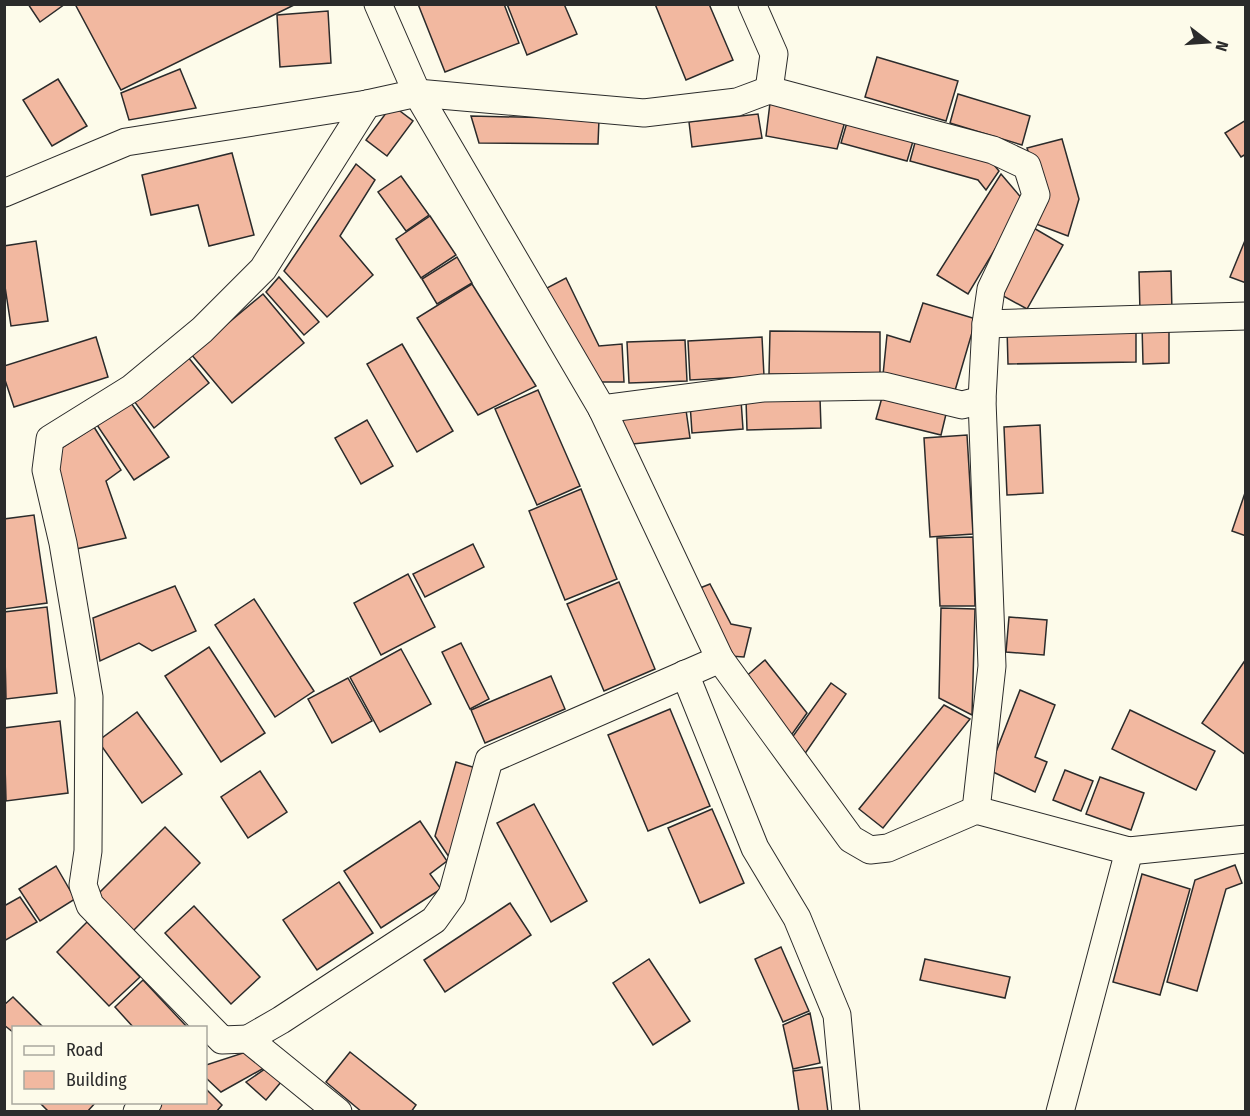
<svg xmlns="http://www.w3.org/2000/svg" width="1250" height="1116" viewBox="0 0 1250 1116" font-family="'Fira Sans Condensed',sans-serif">
<style>
.building{fill:#f2b8a0;stroke:#2b2b2b;stroke-width:1.5}
.lines{fill:none;stroke-linecap:round;stroke-linejoin:round}
.street-casing{stroke:#2b2b2b;stroke-width:29}
.street{stroke:#fdfbea;stroke-width:27}
</style>
<rect width="100%" height="100%" fill="#fdfbea"/>
<g class="building">
<polygon points="28,4 65,4 40,22"/>
<polygon points="75,4 296,4 121,90"/>
<polygon points="418,4 504,4 519,43 445,72"/>
<polygon points="507,4 564,4 577,34 527,55"/>
<polygon points="655,4 709,4 733,60 686,80"/>
<polygon points="328,11 331,63 280,67 277,15"/>
<polygon points="877,57 958,81 946,121 865,97"/>
<polygon points="180,69 196,108 129,120 121,93"/>
<polygon points="58,79 87,126 52,146 23,100"/>
<polygon points="958,94 1030,116 1022,145 950,123"/>
<polygon points="770,103 846,118 837,149 766,136"/>
<polygon points="392,105 413,121 387,156 366,140"/>
<polygon points="758,114 762,138 692,147 689,122"/>
<polygon points="471,116 599,119 598,144 479,143"/>
<polygon points="848,119 914,138 907,161 841,143"/>
<polygon points="1246,120 1246,154 1241,157 1225,133"/>
<polygon points="916,139 989,159 999,171 986,190 978,180 910,161"/>
<polygon points="1062,139 1079,199 1068,236 1036,224 1042,195 1027,148"/>
<polygon points="232,153 254,235 209,246 198,205 151,215 142,175"/>
<polygon points="356,164 375,180 340,236 373,275 327,317 284,271"/>
<polygon points="1001,174 1024,201 968,294 937,275"/>
<polygon points="401,176 429,215 406,231 378,192"/>
<polygon points="430,216 456,255 421,278 396,239"/>
<polygon points="1032,227 1063,245 1027,309 996,292"/>
<polygon points="1246,238 1246,283 1230,277"/>
<polygon points="36,241 48,321 11,326 4,280 4,246"/>
<polygon points="457,257 472,283 437,304 422,279"/>
<polygon points="1171,271 1172,312 1140,312 1139,272"/>
<polygon points="279,277 319,322 304,335 266,292"/>
<polygon points="566,278 599,346 622,344 624,382 592,382 545,289"/>
<polygon points="472,284 536,386 478,415 417,318"/>
<polygon points="263,294 304,343 232,403 191,354"/>
<polygon points="923,303 976,319 954,394 883,375 887,335 910,342"/>
<polygon points="1142,325 1169,325 1169,363 1143,364"/>
<polygon points="1136,326 1136,362 1008,364 1007,328"/>
<polygon points="770,331 880,332 880,375 769,374"/>
<polygon points="96,337 108,377 14,407 4,377 4,366"/>
<polygon points="762,337 764,376 690,380 688,341"/>
<polygon points="685,340 687,381 629,383 627,342"/>
<polygon points="402,344 453,431 417,452 367,364"/>
<polygon points="188,357 209,383 154,428 134,401"/>
<polygon points="538,390 580,486 537,505 495,409"/>
<polygon points="883,394 947,410 941,435 876,419"/>
<polygon points="820,398 821,428 747,430 746,400"/>
<polygon points="741,400 743,429 692,433 690,403"/>
<polygon points="131,403 169,457 134,480 97,425"/>
<polygon points="685,403 690,438 623,445 611,412"/>
<polygon points="367,420 393,466 361,484 335,438"/>
<polygon points="1040,425 1043,493 1007,495 1004,427"/>
<polygon points="94,427 121,470 106,481 126,538 76,549 57,473 57,451"/>
<polygon points="967,435 973,534 930,537 924,438"/>
<polygon points="581,489 617,579 565,600 529,511"/>
<polygon points="1246,490 1246,536 1232,531"/>
<polygon points="34,515 47,603 4,609 4,519"/>
<polygon points="973,537 975,606 940,606 937,538"/>
<polygon points="473,544 484,567 425,597 413,574"/>
<polygon points="408,574 435,627 381,655 354,603"/>
<polygon points="619,582 655,669 604,691 567,604"/>
<polygon points="710,584 731,624 751,628 744,657 715,655 690,592"/>
<polygon points="175,586 196,631 152,651 139,643 100,661 93,618"/>
<polygon points="254,599 314,691 275,717 215,625"/>
<polygon points="47,607 57,693 6,699 4,612"/>
<polygon points="941,608 975,609 972,715 939,698"/>
<polygon points="1009,617 1047,620 1044,655 1006,652"/>
<polygon points="461,643 489,699 470,709 442,652"/>
<polygon points="209,647 265,733 221,762 165,676"/>
<polygon points="401,649 431,704 380,732 350,677"/>
<polygon points="1246,659 1246,755 1202,723"/>
<polygon points="765,660 807,713 790,737 743,679"/>
<polygon points="551,676 565,709 485,743 471,710"/>
<polygon points="348,678 372,721 332,743 308,699"/>
<polygon points="831,683 846,694 804,755 791,739"/>
<polygon points="1020,690 1055,705 1035,757 1047,762 1035,792 989,770"/>
<polygon points="944,705 970,719 883,828 859,809"/>
<polygon points="670,709 710,806 648,831 608,735"/>
<polygon points="1130,710 1215,751 1196,790 1112,749"/>
<polygon points="137,712 182,774 142,803 98,741"/>
<polygon points="60,721 68,793 6,801 4,728"/>
<polygon points="456,762 476,768 449,857 435,836"/>
<polygon points="1065,770 1093,781 1081,811 1053,800"/>
<polygon points="260,771 287,812 248,838 221,797"/>
<polygon points="1100,777 1144,793 1131,830 1086,814"/>
<polygon points="534,804 587,901 551,922 497,823"/>
<polygon points="712,809 744,883 700,903 668,828"/>
<polygon points="420,821 447,861 430,874 441,889 381,928 344,871"/>
<polygon points="165,827 200,863 131,933 95,897"/>
<polygon points="1235,865 1242,883 1226,889 1197,991 1167,982 1195,880"/>
<polygon points="56,866 75,899 40,921 19,889"/>
<polygon points="1142,874 1190,889 1160,995 1113,982"/>
<polygon points="339,882 373,933 317,970 283,920"/>
<polygon points="20,897 37,922 4,941 4,906"/>
<polygon points="510,903 531,935 445,992 424,960"/>
<polygon points="194,906 260,977 231,1004 165,933"/>
<polygon points="87,922 140,977 109,1006 57,952"/>
<polygon points="781,947 809,1011 783,1022 755,959"/>
<polygon points="649,959 690,1021 653,1045 613,983"/>
<polygon points="925,959 1010,977 1005,998 920,980"/>
<polygon points="143,980 188,1028 134,1028 115,1007"/>
<polygon points="13,997 44,1028 14,1028 14,1033 4,1025 4,1005"/>
<polygon points="810,1013 820,1063 793,1069 783,1025"/>
<polygon points="246,1052 264,1068 221,1092 206,1078 206,1065"/>
<polygon points="350,1052 416,1105 411,1112 362,1112 326,1082"/>
<polygon points="822,1067 828,1112 799,1112 793,1071"/>
<polygon points="265,1069 281,1082 266,1100 246,1082"/>
<polygon points="206,1089 222,1105 216,1112 151,1112 160,1102 206,1102"/>
<polygon points="43,1102 96,1102 87,1112 49,1112 41,1104"/>
</g>
<g class="lines">
<defs>
<g id="street">
<polyline points="378,4 417,93 602,409 720,659 851,839 870,850 888,848 976,810 1129,851 1246,839"/>
<polyline points="752,4 774,54 769,90"/>
<polyline points="4,193 126,142 367,104 417,93 644,113 737,102 769,90 993,150 1027,166 1036,195 991,289 986,324 982,400 992,666 976,810"/>
<polyline points="986,324 1246,316"/>
<polyline points="602,409 763,388 884,386 962,405 982,400"/>
<polyline points="685,674 755,848 797,918 837,1015 846,1112"/>
<polyline points="248,1039 281,1020 434,920 452,895 489,760 720,659"/>
<polyline points="137,1112 148,1102"/>
<polyline points="338,1112 248,1039 222,1040 90,905 83,885 88,851 89,697 63,543 46,470 50,439 132,388 202,330 263,269 367,104"/>
<polyline points="1060,1112 1129,851"/>
</g>
</defs>
<use href="#street" class="street-casing"/>
<use href="#street" class="street"/>
</g>
<rect width="1250" height="1116" fill="none" stroke="#2b2b2b" stroke-width="12"/>
<rect x="12" y="1026" width="195" height="78" fill="#fdfbea" stroke="#a9a89e" stroke-width="1.5"/>
<rect x="24" y="1046" width="30" height="9" fill="#fdfbea" stroke="#a9a89e" stroke-width="1.5"/>
<text x="66" y="1056" font-size="18" fill="#2b2b2b">Road</text>
<rect x="24" y="1071" width="30" height="18" fill="#f2b8a0" stroke="#a9a89e" stroke-width="1.5"/>
<text x="66" y="1086" font-size="18" fill="#2b2b2b">Building</text>
<g transform="translate(1208 42) rotate(107)" stroke="#fdfbea" stroke-width="4.5" paint-order="stroke">
<path d="M0-4.5L10 22L0 15L-10 22Z" fill="#2b2b2b"/>
<text y="-9" font-size="16" font-weight="bold" text-anchor="middle" fill="#2b2b2b">N</text>
</g>
</svg>
